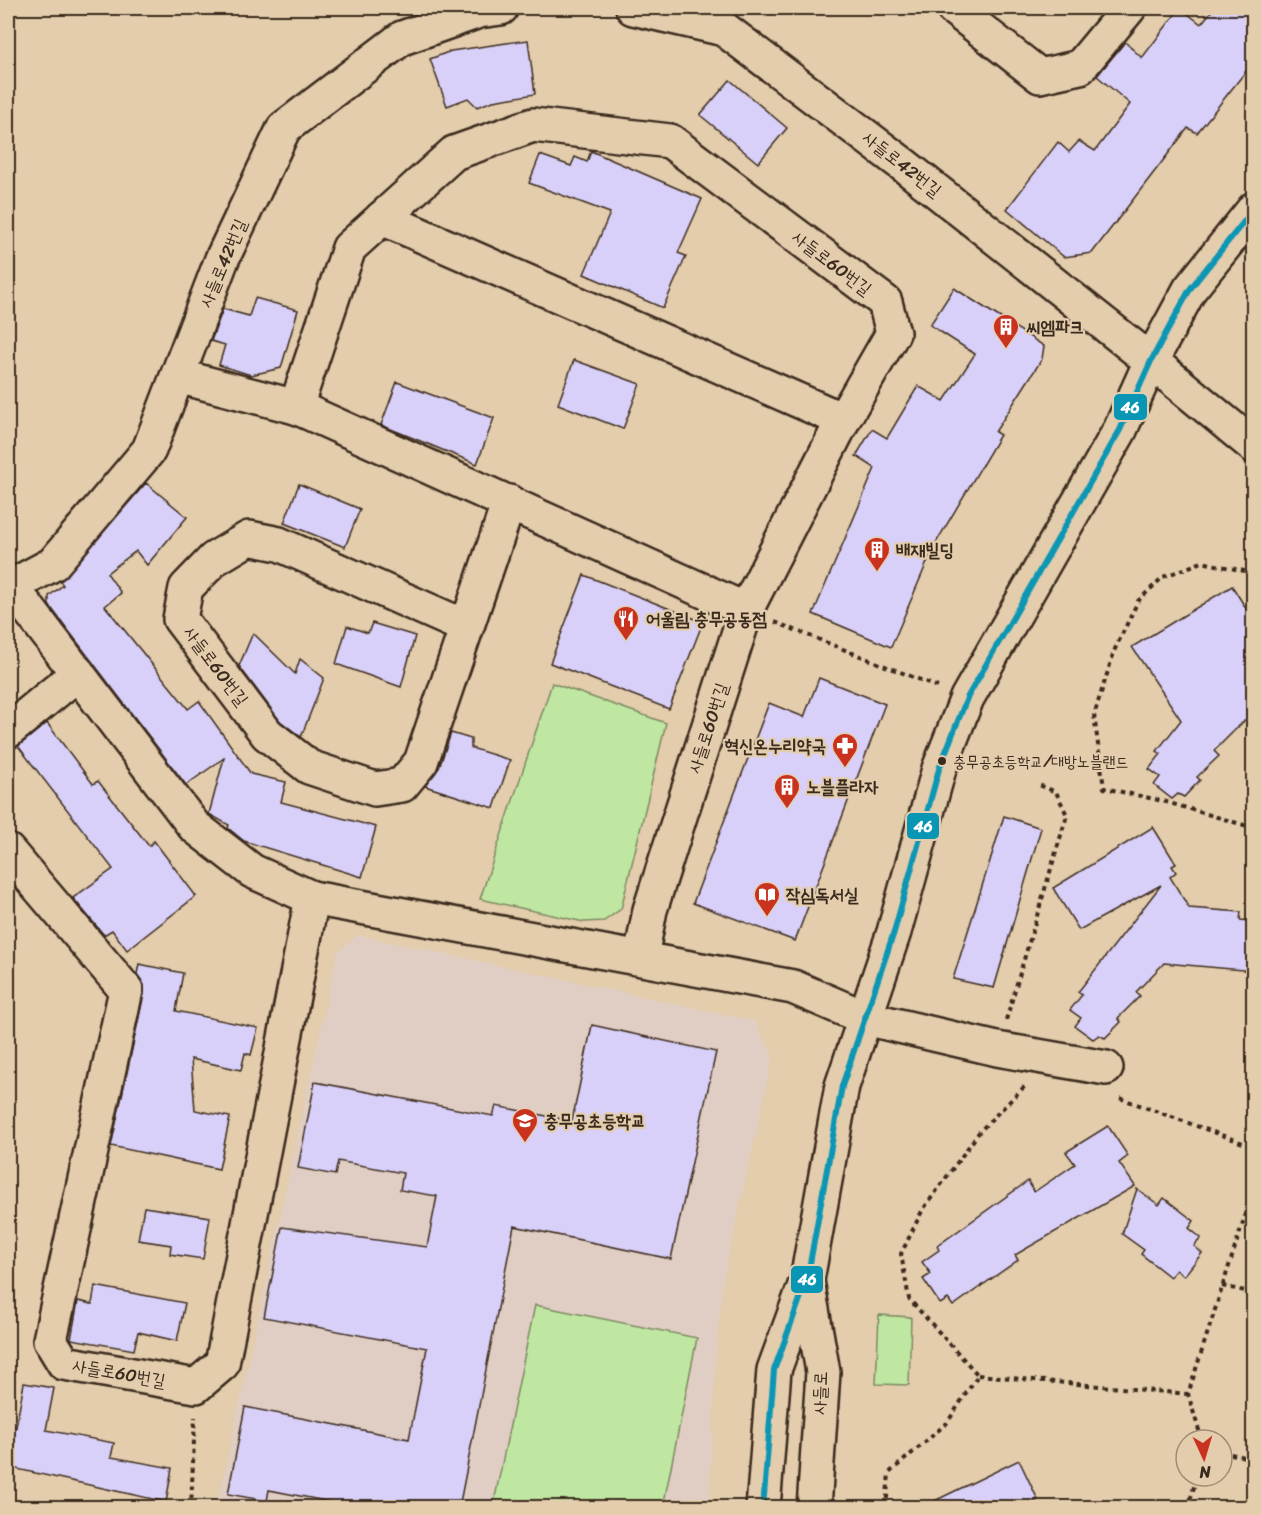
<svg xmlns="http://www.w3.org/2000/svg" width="1261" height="1515" viewBox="0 0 1261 1515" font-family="Sriracha,'Poor Story',sans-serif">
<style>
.built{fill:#e0cec4}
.green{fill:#bfe7a2;stroke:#7d8860;stroke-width:1.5}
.building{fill:#d8d0f8;stroke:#3b2a1e;stroke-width:1.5}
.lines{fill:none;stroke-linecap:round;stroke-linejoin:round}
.minor-casing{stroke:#3b2a1e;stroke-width:38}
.path{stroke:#3b2a1e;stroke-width:4;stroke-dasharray:4.5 4.5;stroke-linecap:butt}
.minor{stroke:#e3cdad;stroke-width:33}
.bus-1-casing{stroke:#e3cdad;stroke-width:10}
.bus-1{stroke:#0996b4;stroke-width:6}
.bus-dot{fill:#3b2a1e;stroke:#e3cdad;stroke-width:2}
.labels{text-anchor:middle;stroke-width:4.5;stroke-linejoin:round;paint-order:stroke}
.bus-label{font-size:16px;fill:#3b2a1e;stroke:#e3cdad;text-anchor:start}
.street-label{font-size:18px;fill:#3b2a1e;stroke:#e3cdad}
.poi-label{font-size:18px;font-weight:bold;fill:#3b2a1e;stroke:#e3cdad;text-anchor:start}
.line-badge{stroke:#e3cdad;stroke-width:2}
.badge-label{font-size:16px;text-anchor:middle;font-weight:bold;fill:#fff}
</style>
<rect width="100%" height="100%" fill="#e3cdad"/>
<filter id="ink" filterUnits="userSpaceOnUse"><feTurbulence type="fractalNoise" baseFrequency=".0167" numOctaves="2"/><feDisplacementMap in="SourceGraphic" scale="12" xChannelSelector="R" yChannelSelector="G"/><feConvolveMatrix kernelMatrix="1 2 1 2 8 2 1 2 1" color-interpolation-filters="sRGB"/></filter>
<g filter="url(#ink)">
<polygon class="built" points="358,935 754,1021 773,1056 723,1279 716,1350 709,1507 217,1508 337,953"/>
<g class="green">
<polygon points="552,683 666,723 621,909 604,921 584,922 480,899"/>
<polygon points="535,1305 697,1338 663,1507 493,1507"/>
<polygon points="879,1315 911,1317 909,1385 876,1384"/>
</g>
<g class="building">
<polygon points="1180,8 1201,24 1214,8 1254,8 1254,61 1197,133 1188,128 1092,253 1064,257 1007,209 1058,142 1069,152 1079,141 1095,151 1130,104 1097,76 1125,42 1142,58"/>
<polygon points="528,40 535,94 493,101 477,107 468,98 447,106 430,59 451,51"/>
<polygon points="730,80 787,128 758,163 700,115"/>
<polygon points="591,151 702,199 678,253 686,256 663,308 584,274 610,213 529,183 540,155 571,166 575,157 587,162"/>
<polygon points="954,288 1044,346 1042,359 995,432 1000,435 934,546 891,647 813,614 875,468 856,456 872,429 887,438 918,386 944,401 975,354 930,325"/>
<polygon points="255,298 298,310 281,368 251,375 219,365 225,345 211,341 223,309 249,316"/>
<polygon points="574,360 640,384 623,429 558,404"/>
<polygon points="397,382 494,418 477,464 381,425"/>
<polygon points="146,483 187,517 147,565 136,551 107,573 121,593 105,606 188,709 199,701 251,774 286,782 281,802 376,827 362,877 244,841 228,828 229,825 209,814 224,758 186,785 49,605 49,596 63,585 60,581"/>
<polygon points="299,484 360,509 345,547 284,523"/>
<polygon points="584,575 703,622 669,709 550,663"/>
<polygon points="1232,586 1254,621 1254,711 1214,751 1219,756 1197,777 1200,780 1184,797 1178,794 1172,799 1154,785 1160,777 1149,769 1161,754 1157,751 1181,720 1132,647"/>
<polygon points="372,623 415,636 401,687 336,664 347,626 368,633"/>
<polygon points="253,633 295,674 300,659 324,678 301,737 280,721 239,666"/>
<polygon points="819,678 885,704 795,941 693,903 769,703 804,717"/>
<polygon points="47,723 93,784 98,781 149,846 154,841 196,896 127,950 112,930 104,935 73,898 113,869 18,746"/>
<polygon points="451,733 471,739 471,748 510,760 494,808 425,786 439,768"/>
<polygon points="1004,816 1041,828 994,988 953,979"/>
<polygon points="1153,827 1176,864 1172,866 1176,872 1170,877 1189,908 1241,912 1240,920 1254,921 1254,971 1164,963 1136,992 1140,996 1118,1018 1121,1022 1105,1038 1099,1035 1093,1039 1075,1026 1081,1018 1070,1010 1082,995 1078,992 1161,885 1079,930 1053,888"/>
<polygon points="139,964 183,973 176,1011 258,1028 251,1055 245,1053 241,1070 191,1059 195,1110 230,1117 219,1169 111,1146 144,994 144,985 137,974"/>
<polygon points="592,1025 716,1052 671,1259 514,1226 459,1508 330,1508 331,1502 269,1490 267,1501 228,1494 245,1407 409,1439 427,1348 264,1317 282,1227 427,1247 437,1196 400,1190 403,1173 338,1161 335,1175 298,1168 315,1082 493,1116 496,1106 572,1121"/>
<polygon points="1108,1126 1128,1156 1119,1163 1135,1186 1015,1255 1018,1260 953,1306 948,1299 940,1304 923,1279 931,1274 922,1262 939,1250 937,1246 1028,1181 1034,1192 1075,1164 1066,1152"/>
<polygon points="1137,1189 1159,1205 1164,1198 1194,1221 1189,1228 1201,1238 1194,1246 1202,1253 1184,1276 1176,1270 1170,1277 1141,1254 1144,1250 1122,1234"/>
<polygon points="144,1207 210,1217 203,1259 170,1254 171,1245 138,1240"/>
<polygon points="95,1286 185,1303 177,1341 138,1332 134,1350 71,1339 78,1301 92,1304"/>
<polygon points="24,1383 54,1388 46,1430 114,1443 111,1457 172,1468 166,1502 8,1467 8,1425 16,1427"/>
<polygon points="1019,1460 1038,1500 1021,1508 920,1508"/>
</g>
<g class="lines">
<defs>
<g id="minor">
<polyline points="633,8 724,29 905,166 1151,361 1254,446"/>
<polyline points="953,8 1040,76 1080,67 1129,8"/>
<polyline points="382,218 843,420"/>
<polyline points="178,376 296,407 746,610"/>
<polyline points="296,407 349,248 454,153 533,125 670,141 885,302 893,333 843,420 746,610 650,910 641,957"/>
<polyline points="11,586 194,826 252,871 312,898 793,987 865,1018 997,1049 1106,1068"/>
<polyline points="8,588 53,564 149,450 222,259 284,128 402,38 479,11 501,8"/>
<polyline points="466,627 279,544 249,538 214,559 186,588 180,619 267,734 309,767 375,789 402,785 421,762 509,502"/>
<polyline points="8,731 78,673"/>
<polyline points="8,851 126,990 50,1340 64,1363 196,1386 222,1364 312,898"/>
<polyline points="807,1281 823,1372 814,1508"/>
<polyline points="763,1508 774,1370 807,1280 842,1086 894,932 939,769 967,698 1120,430 1151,361 1190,289 1254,209"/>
</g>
</defs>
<use href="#minor" class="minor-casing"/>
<g class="path">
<polyline points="1254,573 1202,562 1163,577 1138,601 1115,649 1094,715 1104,788 1163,801 1254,828"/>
<polyline points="775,622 938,687"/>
<polyline points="1006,1020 1067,815 1056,792 1039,785"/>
<polyline points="1120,1098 1254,1147"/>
<polyline points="1222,1286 1254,1293"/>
<polyline points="978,1375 1188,1394"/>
<polyline points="1202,1440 1188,1394 1254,1188"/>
<polyline points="1222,1452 1254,1459"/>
<polyline points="191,1508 195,1417"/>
<polyline points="886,1508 889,1473 947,1423 978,1375 909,1299 901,1254 922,1211 980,1131 1025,1086"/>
<polyline points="1188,1508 1197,1476"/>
</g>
<use href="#minor" class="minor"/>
<defs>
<polyline id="bus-1" points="763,1508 774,1370 807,1280 842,1086 894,932 939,769 967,698 1120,430 1151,361 1190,289 1254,209"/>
</defs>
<use href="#bus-1" class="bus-1-casing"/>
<use href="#bus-1" class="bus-1"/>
</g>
</g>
<defs>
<symbol id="building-pin" viewBox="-11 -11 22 30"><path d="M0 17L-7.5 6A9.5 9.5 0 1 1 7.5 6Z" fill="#c8321e" stroke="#e3cdad"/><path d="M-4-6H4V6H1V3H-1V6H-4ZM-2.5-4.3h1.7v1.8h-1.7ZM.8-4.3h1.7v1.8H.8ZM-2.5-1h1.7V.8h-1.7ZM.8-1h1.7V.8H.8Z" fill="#fff"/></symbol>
<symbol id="restaurant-pin" viewBox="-11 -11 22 30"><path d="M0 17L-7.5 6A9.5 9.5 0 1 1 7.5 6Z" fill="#c8321e" stroke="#e3cdad"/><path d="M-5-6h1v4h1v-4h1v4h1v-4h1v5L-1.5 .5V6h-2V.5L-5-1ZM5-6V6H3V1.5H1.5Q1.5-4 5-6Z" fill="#fff"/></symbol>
<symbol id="pharmacy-pin" viewBox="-11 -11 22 30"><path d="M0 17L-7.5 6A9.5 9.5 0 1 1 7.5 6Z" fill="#c8321e" stroke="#e3cdad"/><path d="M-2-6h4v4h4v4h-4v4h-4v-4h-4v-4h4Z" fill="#fff"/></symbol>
<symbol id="library-pin" viewBox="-11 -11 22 30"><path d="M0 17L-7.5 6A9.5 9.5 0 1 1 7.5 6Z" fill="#c8321e" stroke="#e3cdad"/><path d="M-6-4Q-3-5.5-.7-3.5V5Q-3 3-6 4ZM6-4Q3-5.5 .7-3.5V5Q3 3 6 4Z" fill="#fff"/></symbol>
<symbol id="school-pin" viewBox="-11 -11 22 30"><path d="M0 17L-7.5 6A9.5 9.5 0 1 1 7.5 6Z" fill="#c8321e" stroke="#e3cdad"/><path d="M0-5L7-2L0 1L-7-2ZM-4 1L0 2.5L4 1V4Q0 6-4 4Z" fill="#fff"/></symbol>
</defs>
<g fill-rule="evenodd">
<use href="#building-pin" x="991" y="312" width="30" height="40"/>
<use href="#building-pin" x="862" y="535" width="30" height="40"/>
<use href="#restaurant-pin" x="611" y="604" width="30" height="40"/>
<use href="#pharmacy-pin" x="830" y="731" width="30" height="40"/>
<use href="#building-pin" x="772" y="772" width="30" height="40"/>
<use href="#library-pin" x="752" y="880" width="30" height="40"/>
<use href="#school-pin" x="510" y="1106" width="30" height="40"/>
</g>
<circle class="bus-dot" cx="942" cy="761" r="5"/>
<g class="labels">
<g class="bus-label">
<text x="953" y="767">충무공초등학교/대방노블랜드</text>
</g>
<g class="street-label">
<text transform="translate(902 164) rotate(38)" y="6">사들로42번길</text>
<text transform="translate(223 263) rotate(-67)" y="6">사들로42번길</text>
<text transform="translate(832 263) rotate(37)" y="6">사들로60번길</text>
<text transform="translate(216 666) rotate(53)" y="6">사들로60번길</text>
<text transform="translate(708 728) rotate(-72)" y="6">사들로60번길</text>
<text transform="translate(119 1373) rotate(10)" y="6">사들로60번길</text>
<text transform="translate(820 1393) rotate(-88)" y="6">사들로</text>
</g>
<g class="poi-label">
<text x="1026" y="333">씨엠파크</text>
<text x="896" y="556">배재빌딩</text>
<text x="646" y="625">어울림 충무공동점</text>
<text x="826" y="752" text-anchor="end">혁신온누리약국</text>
<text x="806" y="793">노블플라자</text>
<text x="786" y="901">작심독서실</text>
<text x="544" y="1127">충무공초등학교</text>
</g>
</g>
<g class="line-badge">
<rect x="1113" y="393" width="35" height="28" rx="6" fill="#0996b4"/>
<rect x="906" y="812" width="34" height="28" rx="6" fill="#0996b4"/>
<rect x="790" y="1265" width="34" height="29" rx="6" fill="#0996b4"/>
</g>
<g class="badge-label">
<text x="1130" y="413">46</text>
<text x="923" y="832">46</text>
<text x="807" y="1285">46</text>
</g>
<rect width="1261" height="1515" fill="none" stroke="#e3cdad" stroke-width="30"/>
<rect x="15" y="15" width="1231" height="1485" fill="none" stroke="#3b2a1e" stroke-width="2" filter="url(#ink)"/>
<g transform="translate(1204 1458) rotate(176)"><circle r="28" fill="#e3cdad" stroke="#a08c74" stroke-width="1.5"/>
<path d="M0-4.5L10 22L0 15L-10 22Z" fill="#c8321e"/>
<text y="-9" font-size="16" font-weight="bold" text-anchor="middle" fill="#3b2a1e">N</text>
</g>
</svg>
